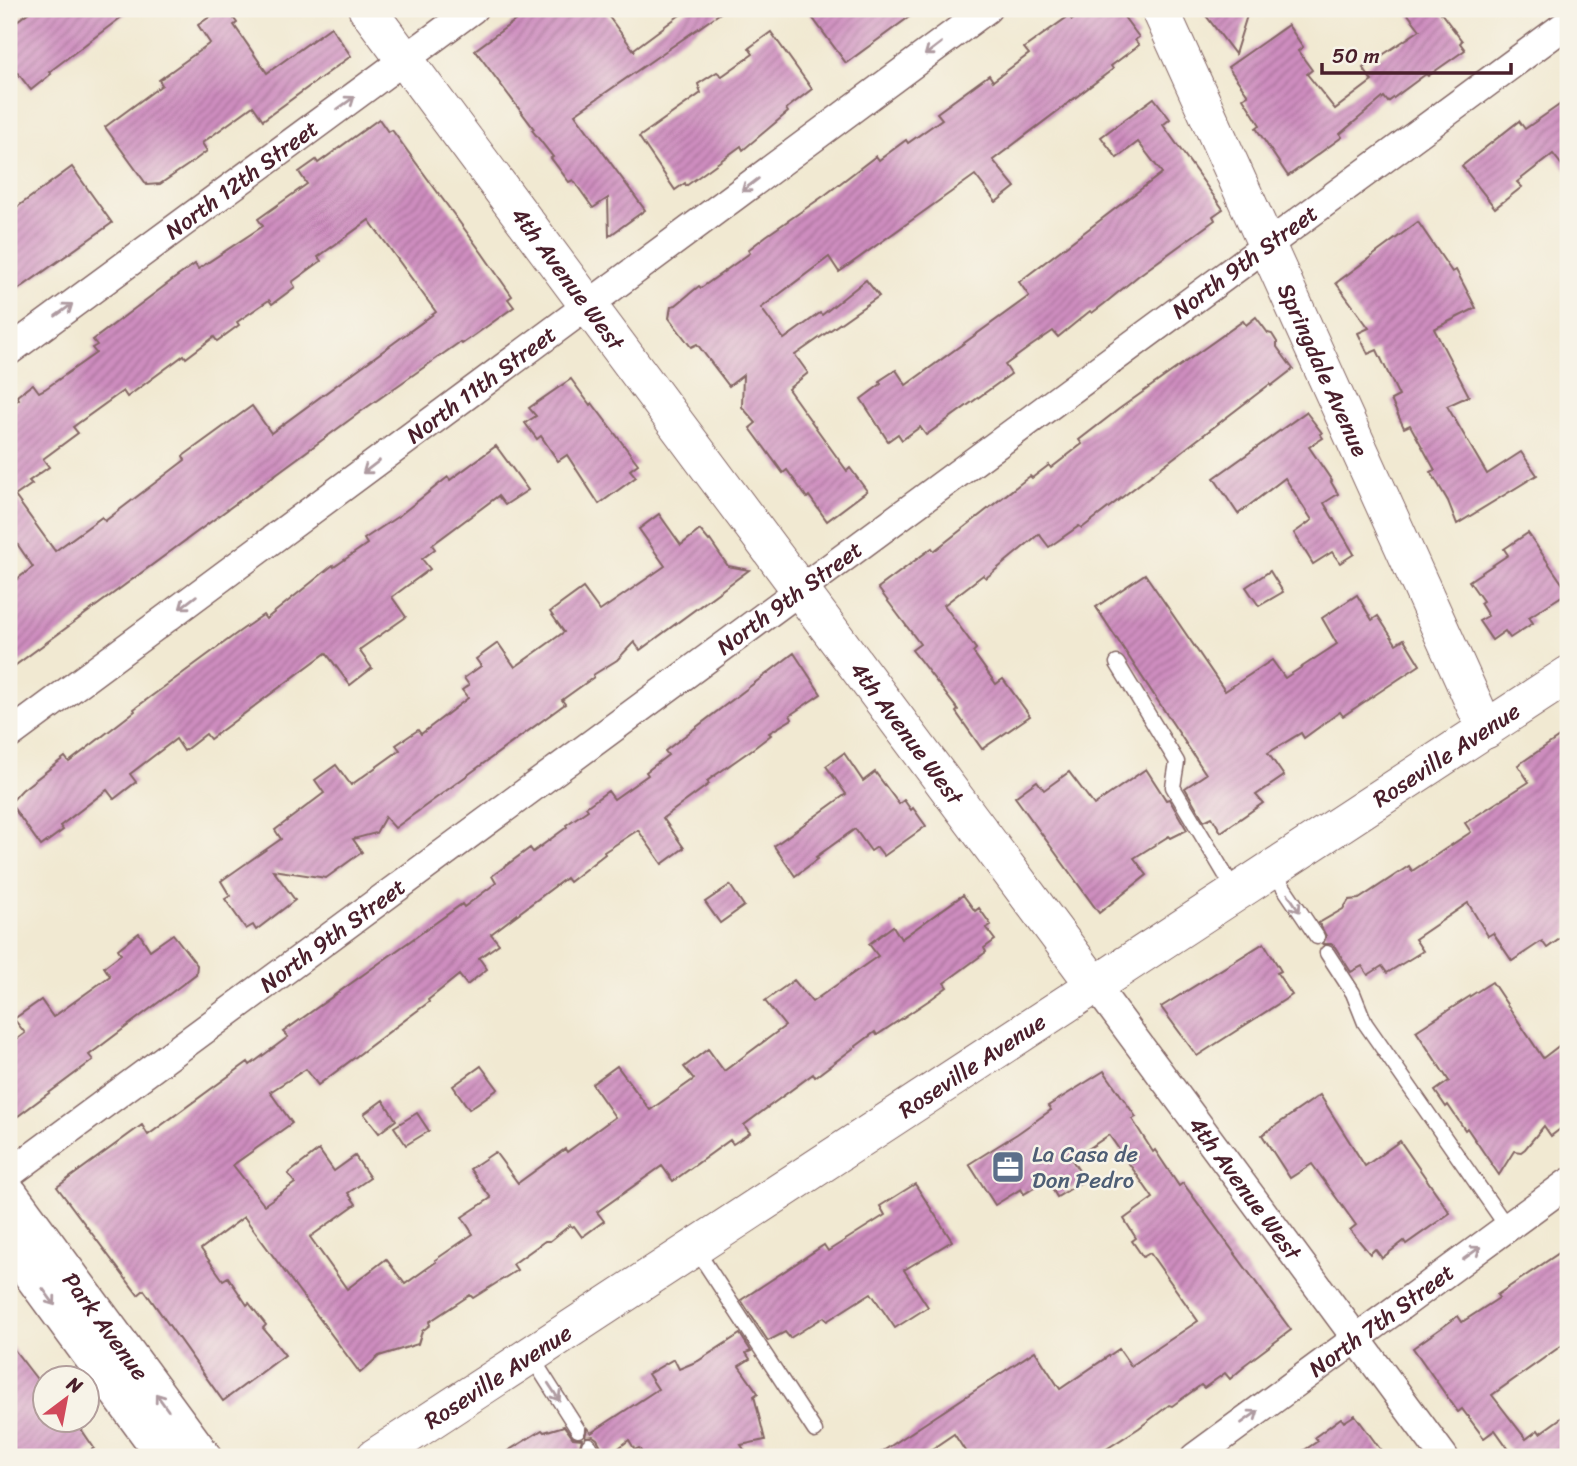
<svg xmlns="http://www.w3.org/2000/svg" width="1577" height="1466" viewBox="0 0 1577 1466" font-family="Sriracha,sans-serif">
<style>
.building{fill:url(#building-hatch);fill-rule:evenodd}
.lines{fill:none;stroke-linecap:round;stroke-linejoin:round}
.service-casing{stroke:#846665;stroke-width:17}
.minor-casing{stroke:#846665;stroke-width:31}
.tertiary-casing{stroke:#846665;stroke-width:39}
.primary-casing{stroke:#846665;stroke-width:41}
.service{stroke:#fff;stroke-width:14}
.minor{stroke:#fff;stroke-width:28}
.tertiary{stroke:#fff;stroke-width:37}
.primary{stroke:#fff;stroke-width:38}
.oneway{stroke:#ae9aa0}
.labels{text-anchor:middle;stroke-width:5;stroke-linejoin:round;paint-order:stroke}
.street-label{font-size:23px;fill:#4a1f2b;stroke:#f7f3e8}
.service-label{font-size:23px;fill:#4e5e75;stroke:#f7f3e8;text-anchor:start}
</style>
<defs>
<pattern id="building-hatch" width="6" height="6" patternUnits="userSpaceOnUse" patternTransform="scale(1.75)"><rect width="6" height="6" fill="#ce8dbf"/><path d="M-1 1l2-2M0 6l6-6M5 7l2-2" fill="none" stroke="#a9739b"/></pattern>
</defs>
<rect width="100%" height="100%" fill="#f7f3e8"/>
<filter id="ink" filterUnits="userSpaceOnUse"><feTurbulence type="fractalNoise" baseFrequency=".0143" numOctaves="2"/><feDisplacementMap in="SourceGraphic" scale="14" xChannelSelector="R" yChannelSelector="G"/><feConvolveMatrix kernelMatrix="1 2 1 2 8 2 1 2 1" color-interpolation-filters="sRGB"/></filter>
<filter id="wash" filterUnits="userSpaceOnUse"><feTurbulence type="fractalNoise" baseFrequency=".00686" numOctaves="4" result="noise"/><feDisplacementMap in="SourceGraphic" scale="28" xChannelSelector="R" yChannelSelector="G"/><feGaussianBlur stdDeviation="1.57" result="paint"/><feColorMatrix in="noise" values="0 0 0 0 0 0 0 0 0 0 0 0 0 0 0 0 0 1.4 0 .05"/><feComposite in="paint" operator="in"/></filter>
<g filter="url(#wash)">
<rect width="100%" height="100%" fill="#f1e9d2"/>
<g id="blocks">
<g class="building">
<polygon points="33,9 132,9 49,72 51,74 31,90 9,62 9,27"/>
<polygon points="221,9 227,9 237,23 234,25 267,73 331,27 351,56 263,120 253,106 202,143 207,151 191,163 160,184 147,185 105,127 162,85 159,80 210,43 198,25"/>
<polygon points="531,9 603,9 635,52 634,49 688,9 726,9 575,114 645,210 609,236 608,198 593,208 573,180 569,182 551,158 553,157 532,130 534,129 475,50"/>
<polygon points="806,9 920,9 846,63"/>
<polygon points="1087,9 1118,9 1139,37 1135,40 1139,45 1111,66 1113,69 993,160 1015,187 996,202 975,175 839,272 829,257 761,308 784,339 820,313 822,315 866,280 879,296 795,355 808,373 788,389 847,471 850,468 867,491 827,521 809,496 807,498 787,470 783,473 750,428 756,423 742,407 743,375 729,386 697,344 691,347 669,318 671,306 676,305 699,286 701,288 750,253 748,250 766,236 825,195 876,156 879,160 906,140 908,143 942,119 937,113 989,75 993,81 1029,54 1024,48 1069,16 1072,20"/>
<polygon points="1201,9 1249,9 1235,54"/>
<polygon points="1404,9 1438,9 1462,41 1460,43 1465,50 1428,76 1426,74 1388,102 1384,97 1340,134 1342,137 1288,176 1256,128 1260,125 1243,98 1248,95 1228,67 1288,25 1303,47 1298,51 1312,70 1307,74 1335,109 1372,81 1363,68 1420,30"/>
<polygon points="771,32 812,89 786,109 788,112 743,150 741,146 686,186 685,183 675,190 639,137 701,93 698,84 717,72 722,76 753,54 749,48"/>
<polygon points="1154,98 1170,119 1163,125 1223,209 1213,216 1215,220 1138,276 1104,304 1092,313 1090,311 1058,337 1053,331 1031,346 1005,365 1011,374 926,435 920,427 902,440 898,434 888,441 861,399 881,384 879,381 896,370 906,385 1029,296 1019,282 1162,173 1138,142 1117,158 1101,137"/>
<polygon points="1568,99 1568,173 1553,154 1517,182 1522,187 1495,208 1462,166 1519,121 1525,129"/>
<path d="M379,119L388,132L392,130L482,253L512,296L508,299L514,307L462,344L460,342L363,410L9,670V585L33,567L9,532V407L19,399L17,396L33,384L39,392L45,389L96,353L92,348L97,345L93,340L171,281L195,264L198,269L263,226L258,219L307,184L299,172L316,160L318,163ZM369,220L436,312L271,433L252,406L183,456L185,460L105,521L102,517L55,551L15,496L32,484L29,481L49,467L43,459L78,433L73,427L123,391L127,397L184,355L186,358L214,337L217,341L239,325L237,322L269,300L272,304L295,287L292,282L321,261L318,257Z"/>
<polygon points="72,167 112,223 9,296 9,213"/>
<polygon points="1418,222 1452,272 1456,270 1476,308 1434,329 1469,396 1447,406 1487,474 1521,452 1537,475 1457,524 1448,501 1431,472 1435,470 1410,425 1404,428 1391,400 1399,396 1377,350 1368,354 1358,333 1369,328 1336,283"/>
<polygon points="1256,317 1268,333 1272,334 1277,342 1277,347 1293,369 1271,386 1270,384 1082,528 1079,526 1049,547 1039,534 986,578 983,575 944,605 976,649 973,652 996,684 1003,679 1030,716 982,749 956,712 958,710 912,650 920,644 878,588 932,548 934,551 1030,476 1032,478 1049,465 1051,468 1082,444 1079,440 1119,409 1243,321 1246,325"/>
<polygon points="571,379 590,405 592,403 638,464 630,470 636,477 599,504 567,455 558,461 541,436 537,439 525,423 536,416 529,408"/>
<polygon points="1306,412 1322,433 1320,434 1323,438 1309,447 1332,481 1331,482 1338,494 1324,503 1354,554 1340,563 1332,552 1313,564 1294,533 1312,520 1285,478 1238,514 1214,478"/>
<polygon points="496,446 528,490 505,505 498,496 432,545 435,549 422,559 430,569 392,597 406,617 359,650 372,668 350,685 326,653 210,739 206,734 184,751 176,739 130,774 136,782 114,799 107,790 60,826 63,830 41,846 10,803 22,790 65,757 69,762 135,711 134,709 240,631 263,615 266,619 333,565 334,567 367,544 364,539 400,515 448,477 450,480"/>
<polygon points="659,514 681,545 700,530 709,541 710,540 728,566 749,570 640,650 634,642 617,660 593,675 594,677 562,700 565,704 395,828 385,817 376,833 353,839 362,852 326,878 273,870 295,900 256,930 253,925 246,929 225,899 230,896 221,881 281,839 275,830 324,793 315,780 336,765 351,785 400,750 396,745 418,730 421,734 468,698 462,690 469,685 464,678 481,666 476,659 498,643 515,667 564,632 550,612 583,588 600,611 665,566 639,529"/>
<polygon points="1528,533 1568,592 1529,617 1533,623 1510,638 1505,631 1492,640 1479,621 1488,616 1480,603 1483,601 1469,581 1508,555 1504,549"/>
<polygon points="1270,571 1283,592 1259,606 1246,587"/>
<polygon points="1145,574 1225,691 1272,660 1285,678 1337,644 1322,618 1357,595 1372,620 1378,616 1396,644 1404,639 1420,665 1343,716 1340,712 1304,738 1301,733 1268,753 1284,776 1256,795 1263,803 1221,832 1212,817 1204,821 1185,788 1206,774 1096,607"/>
<polygon points="794,653 821,694 790,715 792,719 769,733 771,735 754,748 707,781 709,784 663,818 684,848 662,864 638,830 604,852 605,854 569,882 566,878 491,934 499,944 479,958 487,969 467,985 459,975 428,1000 429,1002 318,1085 306,1069 270,1092 292,1123 233,1165 264,1205 295,1183 288,1174 319,1150 334,1171 355,1156 370,1178 348,1193 356,1204 310,1237 347,1289 386,1259 405,1284 436,1262 435,1260 473,1234 462,1217 491,1198 470,1169 495,1152 518,1183 565,1149 567,1152 615,1117 592,1084 617,1066 650,1110 694,1079 684,1067 708,1049 724,1071 785,1026 765,1001 794,980 812,1002 878,956 869,944 893,926 901,939 963,895 975,911 979,908 991,925 986,928 995,940 984,948 986,952 944,983 947,987 931,999 877,1035 875,1032 815,1077 813,1074 744,1125 750,1133 733,1144 730,1140 673,1181 662,1166 597,1212 604,1221 582,1237 574,1226 572,1227 570,1225 550,1241 545,1241 513,1264 517,1270 473,1298 470,1295 429,1322 430,1325 422,1331 418,1344 379,1356 360,1373 244,1217 201,1249 223,1280 228,1277 247,1305 249,1303 266,1325 263,1328 285,1355 223,1401 144,1290 138,1295 57,1187 142,1125 148,1135 248,1062 250,1065 288,1037 283,1032 462,904 464,907 496,883 492,876 530,848 533,852 567,827 566,825 588,810 586,807 608,791 614,799 648,775 646,772 668,755 665,751"/>
<polygon points="1568,731 1568,933 1547,948 1542,941 1512,961 1493,933 1488,936 1468,903 1415,939 1423,951 1387,973 1382,966 1368,975 1362,966 1351,972 1335,947 1331,944 1323,944 1326,936 1319,923 1343,909 1349,900 1359,899 1409,866 1412,871 1471,832 1465,823 1529,782 1518,765"/>
<polygon points="844,753 863,781 875,772 899,804 904,800 911,810 913,808 926,826 884,856 877,847 871,851 855,829 816,857 818,859 795,876 774,846 846,794 826,766"/>
<polygon points="1146,769 1166,800 1169,799 1187,830 1171,838 1169,836 1134,858 1147,875 1099,913 1015,797 1037,781 1044,790 1069,772 1094,805"/>
<polygon points="730,885 744,906 720,923 705,902"/>
<polygon points="139,933 150,950 173,934 197,965 196,974 89,1055 93,1060 18,1116 9,1103 9,1045 25,1033 14,1019 41,1000 53,1017 110,976 104,967 121,954 118,949"/>
<polygon points="1264,943 1281,971 1277,973 1292,995 1197,1056 1161,1007"/>
<polygon points="1492,982 1543,1058 1560,1045 1568,1056 1568,1123 1551,1136 1544,1126 1525,1149 1521,1152 1514,1151 1499,1175 1467,1128 1465,1130 1448,1105 1446,1107 1435,1091 1449,1081 1416,1031"/>
<polygon points="481,1066 498,1089 469,1109 453,1086"/>
<polygon points="1104,1071 1136,1117 1132,1119 1153,1152 1155,1150 1179,1186 1183,1183 1291,1330 1243,1366 1244,1367 1230,1379 1225,1373 1204,1388 1201,1385 1172,1406 1169,1405 1139,1428 1094,1457 969,1457 954,1434 920,1457 874,1457 1035,1351 1060,1389 1119,1349 1131,1366 1198,1321 1150,1253 1143,1257 1132,1241 1136,1238 1124,1219 1153,1198 1109,1135 1072,1160 1085,1180 1057,1197 1047,1180 1024,1194 1021,1189 995,1205 969,1164 1017,1134 1051,1110 1048,1106"/>
<polygon points="1320,1095 1365,1166 1400,1141 1450,1213 1406,1244 1404,1241 1382,1258 1375,1249 1370,1254 1350,1230 1356,1225 1312,1164 1290,1178 1262,1135"/>
<polygon points="383,1100 396,1120 379,1133 364,1114"/>
<polygon points="417,1113 429,1131 406,1145 394,1127"/>
<polygon points="915,1184 952,1241 904,1270 928,1307 895,1328 871,1293 827,1321 824,1317 790,1338 785,1332 768,1341 741,1300 824,1245 828,1251 885,1215 880,1206"/>
<polygon points="1568,1247 1568,1341 1492,1395 1526,1439 1538,1430 1540,1433 1568,1413 1568,1457 1500,1457 1510,1451 1495,1430 1484,1438 1462,1409 1458,1412 1413,1348 1458,1316 1462,1322 1499,1298 1497,1295"/>
<polygon points="740,1334 751,1351 746,1353 750,1359 739,1366 758,1393 754,1396 765,1440 741,1445 749,1457 645,1457 639,1448 635,1450 629,1440 607,1457 597,1439 593,1436 585,1437 587,1428 591,1433 658,1389 648,1374 674,1359 679,1369 698,1361"/>
<polygon points="9,1343 46,1391 46,1420 75,1420 94,1448 81,1457 9,1457"/>
<polygon points="1355,1415 1386,1457 1294,1457 1318,1441 1315,1437 1341,1418 1344,1422"/>
<polygon points="564,1426 573,1438 582,1439 580,1446 586,1457 498,1457 542,1430 544,1432"/>
</g>
</g>
</g>
<g filter="url(#ink)">
<use href="#blocks" fill-opacity="0" stroke="#846665" stroke-width="2"/>
<g class="lines">
<defs>
<g id="service">
<polyline points="1117,663 1177,762 1173,787 1235,891"/>
<polyline points="1272,870 1317,937"/>
<polyline points="1327,953 1353,993 1365,1023 1507,1227"/>
<polyline points="695,1248 815,1431"/>
<polyline points="531,1356 578,1430"/>
<polyline points="589,1445 597,1457"/>
</g>
<g id="minor">
<path id="s1" d="M9,351L473,9"/>
<path id="s2" d="M9,735L987,9"/>
<path id="s3" d="M1094,984L1444,1457"/>
<path id="s4" d="M9,1174L1568,23"/>
<path id="s5" d="M1195,1457L1568,1183"/>
</g>
<g id="tertiary">
<path id="s6" d="M367,9L1094,984"/>
<path id="s7" d="M1160,9L1486,730"/>
<path id="s8" d="M375,1457L1568,675"/>
</g>
<g id="primary">
<path id="s9" d="M9,1195L202,1457"/>
<polyline points="9,1242 167,1457"/>
</g>
</defs>
<use href="#service" class="service-casing"/>
<use href="#minor" class="minor-casing"/>
<use href="#tertiary" class="tertiary-casing"/>
<use href="#primary" class="primary-casing"/>
<use href="#service" class="service"/>
<use href="#minor" class="minor"/>
<use href="#tertiary" class="tertiary"/>
<use href="#primary" class="primary"/>
</g>
<defs><path id="oneway-shaft" d="M-6 0H5M1.5-3L5.5 0L1.5 3" fill="none" stroke-width="1.6" stroke-linecap="round" stroke-linejoin="round" transform="scale(1.75)"/></defs>
<g class="oneway">
<use href="#oneway-shaft" transform="translate(933 49) rotate(143)"/>
<use href="#oneway-shaft" transform="translate(346 103) rotate(-36)"/>
<use href="#oneway-shaft" transform="translate(750 185) rotate(143)"/>
<use href="#oneway-shaft" transform="translate(64 310) rotate(-36)"/>
<use href="#oneway-shaft" transform="translate(371 467) rotate(143)"/>
<use href="#oneway-shaft" transform="translate(188 602) rotate(143)"/>
<use href="#oneway-shaft" transform="translate(1294 903) rotate(57)"/>
<use href="#oneway-shaft" transform="translate(1472 1253) rotate(-36)"/>
<use href="#oneway-shaft" transform="translate(49 1297) rotate(54)"/>
<use href="#oneway-shaft" transform="translate(554 1392) rotate(57)"/>
<use href="#oneway-shaft" transform="translate(162 1402) rotate(-126)"/>
<use href="#oneway-shaft" transform="translate(1250 1417) rotate(-36)"/>
</g>
</g>
<defs>
<symbol id="office-square" viewBox="-11 -11 22 22"><rect x="-9" y="-9" width="18" height="18" rx="4" fill="#5c6f8a" stroke="#f7f3e8"/><path d="M-6-3h4V-5.5h4V-3h4V5H-6ZM-1-4.5V-3h2v-1.5ZM-6 0V1H6V0Z" fill="#fff"/></symbol>
</defs>
<g fill-rule="evenodd">
<use href="#office-square" x="989" y="1148" width="38" height="38"/>
</g>
<g class="labels">
<g class="street-label">
<text dy="8" stroke="none"><textPath href="#s1" startOffset="289">North 12th Street</textPath></text>
<text dy="8" stroke="none"><textPath href="#s4" startOffset="1536">North 9th Street</textPath></text>
<text dy="8" stroke="none"><textPath href="#s6" startOffset="336">4th Avenue West</textPath></text>
<text dy="8" stroke="none"><textPath href="#s7" startOffset="396">Springdale Avenue</textPath></text>
<text dy="8" stroke="none"><textPath href="#s2" startOffset="588">North 11th Street</textPath></text>
<text dy="8" stroke="none"><textPath href="#s4" startOffset="970">North 9th Street</textPath></text>
<text dy="8" stroke="none"><textPath href="#s6" startOffset="903">4th Avenue West</textPath></text>
<text dy="8" stroke="none"><textPath href="#s8" startOffset="1281">Roseville Avenue</textPath></text>
<text dy="8" stroke="none"><textPath href="#s4" startOffset="402">North 9th Street</textPath></text>
<text dy="8" stroke="none"><textPath href="#s8" startOffset="714">Roseville Avenue</textPath></text>
<text dy="8" stroke="none"><textPath href="#s3" startOffset="254">4th Avenue West</textPath></text>
<text dy="8" stroke="none"><textPath href="#s5" startOffset="231">North 7th Street</textPath></text>
<text dy="8" stroke="none"><textPath href="#s9" startOffset="163">Park Avenue</textPath></text>
<text dy="8" stroke="none"><textPath href="#s8" startOffset="147">Roseville Avenue</textPath></text>
</g>
<g class="service-label">
<text x="1032" y="1162">La Casa de<tspan x="1032" dy="26">Don Pedro</tspan></text>
</g>
</g>
<rect width="1577" height="1466" fill="none" stroke="#f7f3e8" stroke-width="35"/>
<g transform="translate(66 1399) rotate(32)"><circle r="33" fill="#f7f3e8" stroke="#b29e9c" stroke-width="2"/>
<path d="M0-5L12 26L0 18L-12 26Z" fill="#d1495b"/>
<text y="-10" font-size="19" font-weight="bold" text-anchor="middle" fill="#4a1f2b">N</text>
</g>
<path d="M1322 63v10h189v-10" fill="none" stroke="#4a1f2b" stroke-width="3.5"/>
<text x="1332" y="63" font-size="21" fill="#4a1f2b" stroke="#f7f3e8" stroke-width="5" paint-order="stroke">50 m</text>
</svg>
